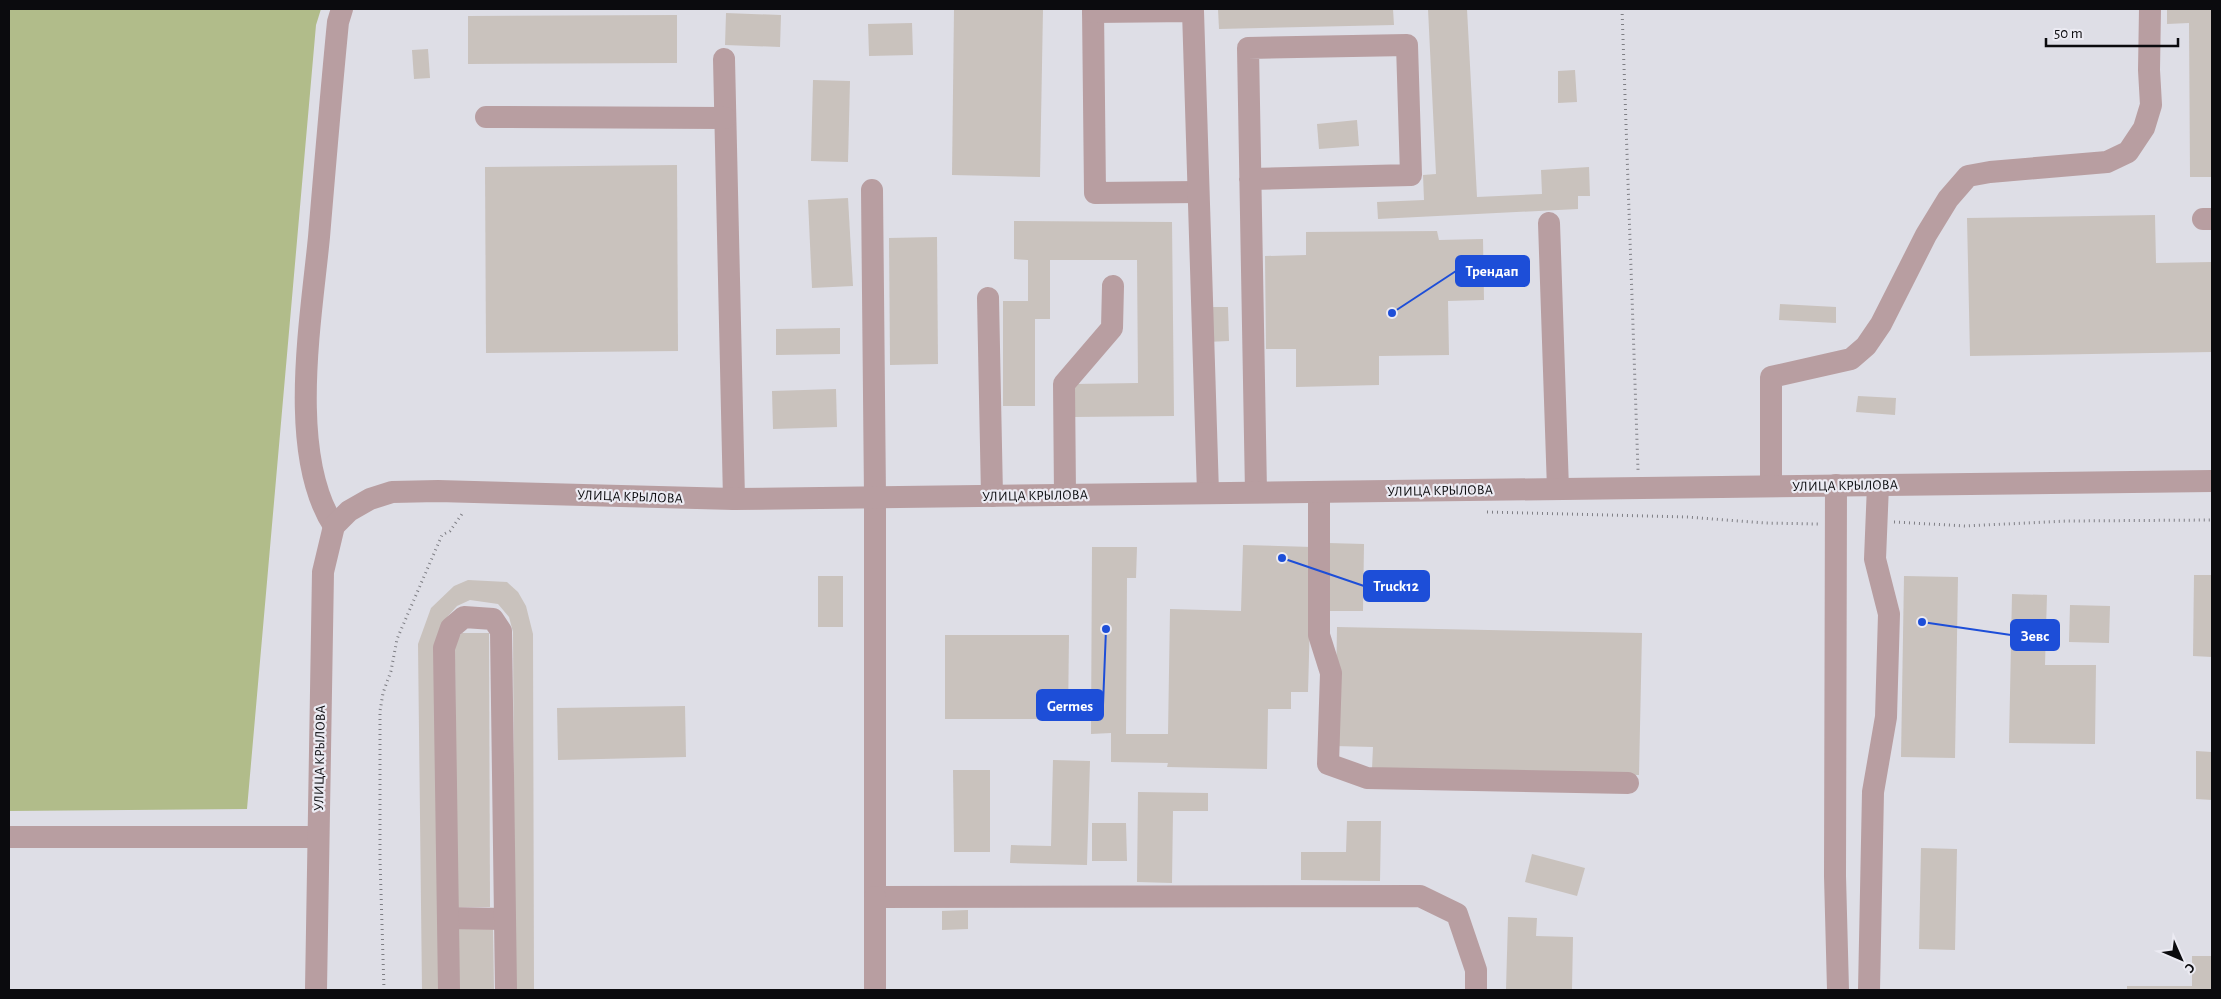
<svg xmlns="http://www.w3.org/2000/svg" width="2221" height="999" viewBox="0 0 2221 999" font-family="'Alegreya Sans',sans-serif">
<style>
.green{fill:#b1bc8a}
.building{fill:#c9c2bd}
.lines{fill:none;stroke-linecap:round;stroke-linejoin:round}
.path{stroke:#7e7e84;stroke-width:3;stroke-dasharray:1 4;stroke-linecap:butt}
.minor{stroke:#b89ea1;stroke-width:22}
.labels{text-anchor:middle;stroke-width:4.5;stroke-linejoin:round;paint-order:stroke}
.street-label{font-size:14px;fill:#0b0b0e;stroke:#ecebf3}
.leader{fill:none;stroke:#1d4ed8;stroke-width:2}
.callout-dot{fill:#1d4ed8;stroke:#ecebf3;stroke-width:2}
.callout{fill:#1d4ed8;stroke:#1d4ed8;stroke-width:2}
.callout-label{font-size:15px;text-anchor:middle;font-weight:bold;fill:#fff}
</style>
<rect width="100%" height="100%" fill="#dedee6"/>
<polygon class="green" points="9,9 321,9 316,25 247,809 9,811"/>
<g class="building">
<polygon points="954,9 1043,9 1040,177 952,175"/>
<polygon points="1218,9 1393,9 1394,25 1219,29"/>
<polygon points="1428,9 1467,9 1477,197 1542,194 1541,170 1589,167 1590,196 1578,196 1578,209 1378,219 1377,202 1424,200 1423,175 1436,174"/>
<polygon points="2167,9 2212,9 2212,177 2190,177 2189,23 2167,24"/>
<polygon points="726,13 781,15 780,47 725,45"/>
<polygon points="677,15 677,63 468,64 468,16"/>
<polygon points="912,23 913,55 869,56 868,24"/>
<polygon points="428,49 430,78 414,79 412,50"/>
<polygon points="1575,70 1577,102 1558,103 1558,71"/>
<polygon points="813,80 850,81 848,162 811,161"/>
<polygon points="1357,120 1359,146 1319,149 1317,124"/>
<polygon points="677,165 678,351 486,353 485,167"/>
<polygon points="848,198 853,286 812,288 808,200"/>
<polygon points="2155,215 2156,263 2212,262 2212,352 1970,356 1967,218"/>
<polygon points="1014,221 1172,222 1174,416 1074,417 1074,384 1138,383 1137,260 1050,260 1050,319 1035,319 1035,406 1003,406 1003,301 1028,301 1028,260 1014,259"/>
<polygon points="1437,231 1439,240 1483,239 1484,300 1448,301 1449,355 1379,356 1379,385 1296,387 1296,349 1266,349 1265,256 1306,255 1306,232"/>
<polygon points="937,237 938,364 890,365 889,238"/>
<polygon points="1780,304 1836,307 1836,323 1779,320"/>
<polygon points="1206,307 1228,307 1229,341 1206,342"/>
<polygon points="840,328 840,354 776,355 776,329"/>
<polygon points="836,389 837,427 773,429 772,391"/>
<polygon points="1858,396 1896,398 1895,415 1856,412"/>
<polygon points="1328,543 1364,544 1363,611 1327,611"/>
<polygon points="1243,545 1312,547 1308,692 1291,692 1291,709 1268,709 1267,769 1167,767 1168,763 1111,762 1111,733 1091,734 1092,547 1137,547 1136,578 1127,578 1126,734 1168,734 1170,609 1241,611"/>
<polygon points="2194,575 2212,575 2212,657 2193,656"/>
<rect x="818" y="576" width="25" height="51"/>
<polygon points="1904,576 1958,577 1955,758 1901,757"/>
<polygon points="468,580 507,582 518,592 526,606 533,634 534,990 515,990 513,632 509,617 498,604 470,600 457,606 448,616 435,645 440,990 422,990 418,644 431,608 454,586"/>
<polygon points="2012,594 2047,595 2045,665 2096,665 2095,744 2009,743"/>
<polygon points="2070,605 2110,606 2109,643 2069,642"/>
<polygon points="1337,627 1642,633 1639,775 1372,769 1373,747 1335,746"/>
<polygon points="462,633 489,633 490,907 456,907 455,641"/>
<polygon points="945,635 1069,635 1068,719 945,719"/>
<polygon points="685,706 686,757 558,760 557,708"/>
<polygon points="2196,751 2212,752 2212,800 2196,799"/>
<polygon points="1053,760 1090,761 1087,865 1010,863 1011,845 1051,846"/>
<polygon points="953,770 990,770 990,852 954,852"/>
<polygon points="1138,792 1208,793 1208,811 1173,811 1172,883 1137,882"/>
<polygon points="1347,821 1381,821 1380,881 1301,880 1301,852 1346,852"/>
<polygon points="1092,823 1126,823 1127,861 1092,861"/>
<polygon points="1921,848 1957,849 1955,950 1919,949"/>
<polygon points="1532,854 1585,868 1577,896 1525,882"/>
<polygon points="968,910 968,929 942,930 942,911"/>
<polygon points="1508,917 1537,918 1536,936 1573,937 1572,990 1506,990"/>
<polygon points="493,927 494,990 459,990 457,928"/>
<polygon points="2192,956 2212,956 2212,990 2127,990 2127,986 2192,986"/>
</g>
<g class="lines">
<g class="path">
<polyline points="1622,9 1638,470"/>
<polyline points="1487,512 1687,517 1765,523 1818,524"/>
<polyline points="1894,522 1966,526 2067,521 2212,520"/>
<polyline points="384,990 380,860 380,711 383,693 391,671 397,639 442,535 450,531 464,511"/>
</g>
<g class="minor">
<polyline points="1093,9 1095,193 1198,192"/>
<polyline points="1093,12 1193,11 1208,493"/>
<polyline points="724,59 734,499"/>
<polyline points="486,117 725,118"/>
<polyline points="1250,179 1411,175 1407,45 1248,48 1256,492"/>
<polyline points="872,190 875,497 875,897 1420,896 1457,914 1476,970 1476,990"/>
<polyline points="2203,219 2212,219"/>
<polyline points="1549,223 1558,489"/>
<polyline points="988,298 992,496"/>
<polyline points="1836,485 1835,876 1838,990"/>
<polyline points="1771,486 1771,377 1851,359 1866,346 1881,324 1926,235 1948,199 1968,176 1990,172 2107,162 2128,152 2144,128 2151,105 2149,70 2150,9"/>
<polyline points="1319,492 1319,635 1331,673 1328,764 1367,778 1628,783"/>
<polyline points="1065,495 1064,384 1112,328 1113,286"/>
<path d="M334,526C287,454 311,320 319,237C325,165 331,93 338,22L342,9"/>
<polyline points="9,837 317,837"/>
<polyline points="448,918 504,919"/>
<polyline points="316,990 323,572 334,526 349,511 370,499 392,492 438,491 734,499 2212,481"/>
<polyline points="449,990 444,648 451,628 464,617 493,619 501,631 506,990"/>
<polyline points="875,990 875,897"/>
<polyline points="1869,990 1873,792 1886,717 1889,614 1875,559 1878,485"/>
</g>
</g>
<g class="labels">
<g class="street-label">
<text transform="translate(1845 485) rotate(-1)" y="5">УЛИЦА КРЫЛОВА</text>
<text transform="translate(1440 490) rotate(-1)" y="5">УЛИЦА КРЫЛОВА</text>
<text transform="translate(1035 495) rotate(-1)" y="5">УЛИЦА КРЫЛОВА</text>
<text transform="translate(630 496) rotate(2)" y="5">УЛИЦА КРЫЛОВА</text>
<text transform="translate(319 758) rotate(-89)" y="5">УЛИЦА КРЫЛОВА</text>
</g>
</g>
<path class="leader" d="M1392 313L1456 271M1282 558L1364 586M1922 622L2011 635M1106 629L1103 705"/>
<g class="callout-dot">
<circle cx="1392" cy="313" r="5"/>
<circle cx="1282" cy="558" r="5"/>
<circle cx="1922" cy="622" r="5"/>
<circle cx="1106" cy="629" r="5"/>
</g>
<g class="callout">
<rect x="1456" y="256" width="73" height="30" rx="5"/>
<rect x="1364" y="571" width="65" height="30" rx="5"/>
<rect x="2011" y="620" width="48" height="30" rx="5"/>
<rect x="1037" y="690" width="66" height="30" rx="5"/>
</g>
<g class="callout-label">
<text x="1492" y="276">Трендап</text>
<text x="1396" y="591">Truck12</text>
<text x="2035" y="641">Зевс</text>
<text x="1070" y="711">Germes</text>
</g>
<rect width="2221" height="999" fill="none" stroke="#0b0b0e" stroke-width="20"/>
<g transform="translate(2181 959) rotate(135)" stroke="#ecebf3" stroke-width="4" paint-order="stroke">
<path d="M0-4L9 19L0 12L-9 19Z" fill="#0b0b0e"/>
<text y="-8" font-size="14" font-weight="bold" text-anchor="middle" fill="#0b0b0e">С</text>
</g>
<path d="M2046 38v8h132v-8" fill="none" stroke="#0b0b0e" stroke-width="2.5"/>
<text x="2054" y="38" font-size="15" fill="#0b0b0e" stroke="#ecebf3" stroke-width="4" paint-order="stroke">50 m</text>
</svg>
